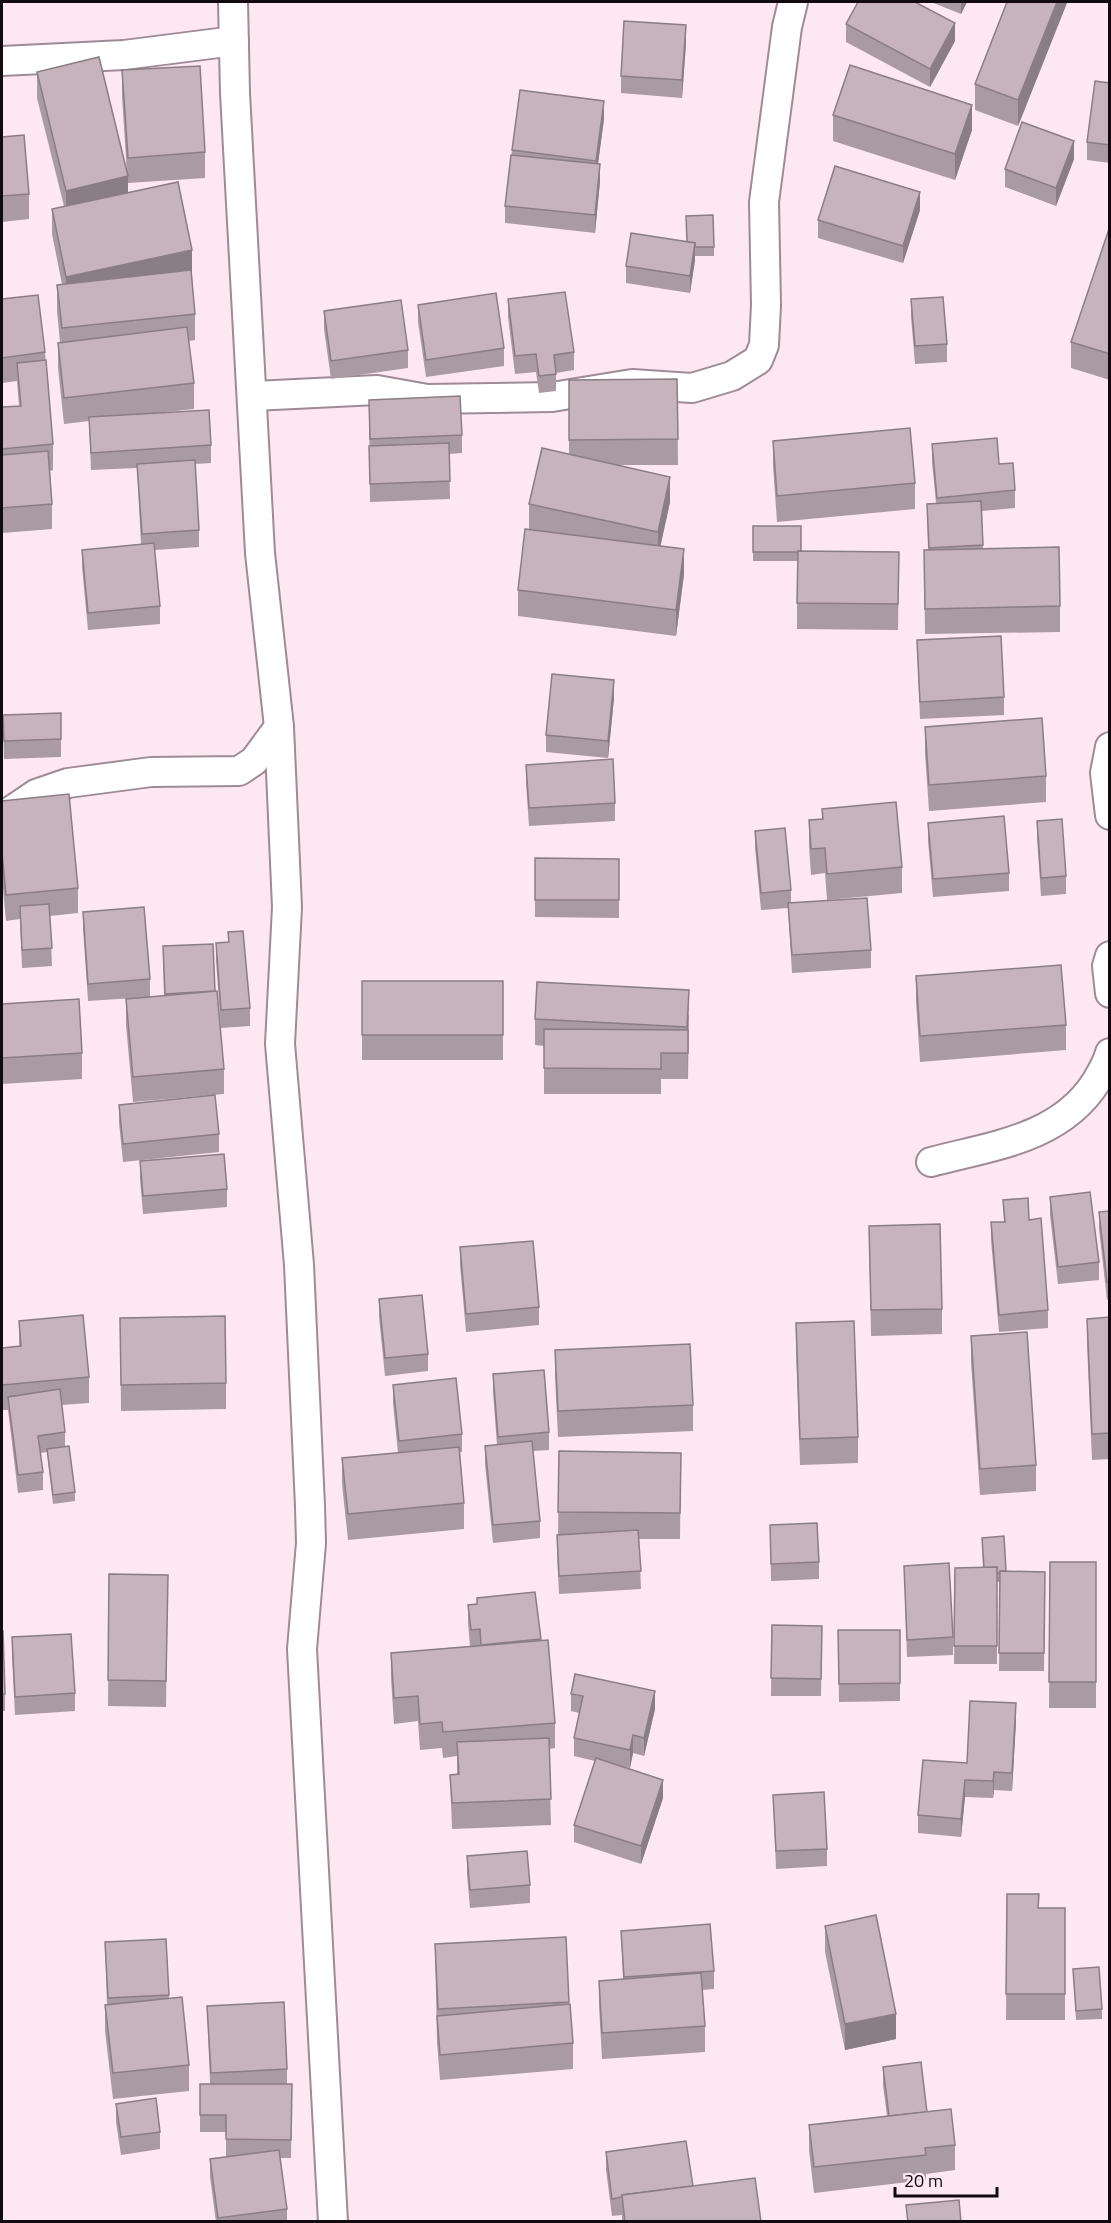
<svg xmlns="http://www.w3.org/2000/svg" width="1111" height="2223" viewBox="0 0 1111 2223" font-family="'Titillium Web',sans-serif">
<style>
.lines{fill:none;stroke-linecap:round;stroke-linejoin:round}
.minor-casing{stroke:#9e8b95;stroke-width:32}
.minor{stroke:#fff;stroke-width:28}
.wall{fill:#aa9aa2}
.shaded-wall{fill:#8b7d84}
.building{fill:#c6b3bc;stroke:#8b7d84;stroke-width:1.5}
</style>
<rect width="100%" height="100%" fill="#fde8f2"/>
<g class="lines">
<defs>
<g id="minor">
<polyline points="233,2 235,93 260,553 279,727 287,907 280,1044 299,1265 310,1506 311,1543 302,1649 333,2222"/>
<polyline points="2,61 124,55 234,41"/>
<polyline points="253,396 377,390 427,399 552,397 632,384 692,388 732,376 758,360 764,345 766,305 764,202 787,27 793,2"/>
<polyline points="1110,747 1105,773 1110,815"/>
<polyline points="2,817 36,794 68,783 151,772 239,771 254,761 279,727"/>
<polyline points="1110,956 1107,966 1110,993"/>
<path d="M931,1162C991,1146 1060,1139 1096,1082C1102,1072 1107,1064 1110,1053"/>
</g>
</defs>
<use href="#minor" class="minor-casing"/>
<use href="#minor" class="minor"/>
</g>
<g class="wall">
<polygon points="687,2 705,2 705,3"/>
<polygon points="931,2 967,2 961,14"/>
<polygon points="1067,2 1018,126 975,110 975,84"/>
<polygon points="846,24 955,41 930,87 846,42"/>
<polygon points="686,43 682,98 621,93 621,76"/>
<polygon points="122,70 205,152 205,178 128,183 128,182 128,193 192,276 195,314 195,340 189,341 194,383 194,409 165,412 211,445 211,463 195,464 199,530 199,547 155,550 160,606 160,624 88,630 82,567 82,550 141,544 137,468 91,470 89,421 64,424 58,368 58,343 60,342 57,311 57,285 62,284 52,234 52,209 64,206 37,98 37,72 127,174 122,96"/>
<polygon points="1110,83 1110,163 1087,160 1087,142"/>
<polygon points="833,115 972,130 955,180 833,141"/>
<polygon points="604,119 598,163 600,181 595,233 505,223 505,206 512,150"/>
<polygon points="2,137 29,194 29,219 2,222"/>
<polygon points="1074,159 1056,206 1005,187 1005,169"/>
<polygon points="920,210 903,263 818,238 818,220"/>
<polygon points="1110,226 1110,380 1071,368 1071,342"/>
<polygon points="631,233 714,247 714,256 695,256 690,293 626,283 626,266"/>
<polygon points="2,299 45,352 53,444 53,470 50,471 52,504 52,529 2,533 2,407 19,406 17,381 2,383"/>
<polygon points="508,299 574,352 574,370 556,373 556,391 539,393 536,372 515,374 508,317"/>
<polygon points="911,299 947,344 947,362 915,364 911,317"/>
<polygon points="418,305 504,348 504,366 426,377 418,322"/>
<polygon points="324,311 408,350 408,368 331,379 324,329"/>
<polygon points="677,379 678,465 618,465 670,502 660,546 684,574 676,636 518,616 518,590 529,529 529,504 569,454 569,380"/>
<polygon points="369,400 462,435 462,453 449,454 450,499 370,502"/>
<polygon points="773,441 915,483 915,509 777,522 773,466"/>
<polygon points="932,444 999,464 1015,490 1015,508 982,511 983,548 1060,606 1060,632 925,634 924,550 928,550 927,504 936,503 932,462"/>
<polygon points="753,526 801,551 899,552 898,630 797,629 797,561 753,561"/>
<polygon points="917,640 1004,697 1004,715 920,719"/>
<polygon points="614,698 608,758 546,752 546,735"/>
<polygon points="61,713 61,757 4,759 3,715"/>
<polygon points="925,727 1046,776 1046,802 929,811 925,753"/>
<polygon points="526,765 615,803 615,821 529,826 526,782"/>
<polygon points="2,801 78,888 78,913 50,916 52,966 22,968 20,919 6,921 2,878"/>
<polygon points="822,809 902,867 902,893 827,900 825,873 811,875 809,846 809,820 822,819"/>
<polygon points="1037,821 1066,876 1066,894 1041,896 1037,838"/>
<polygon points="928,823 1009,873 1009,891 933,897 928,841"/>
<polygon points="755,831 791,890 791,903 871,950 871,968 792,973 788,908 761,910 755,848"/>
<polygon points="535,858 619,859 619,918 535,917"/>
<polygon points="83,912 150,979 150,997 88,1001 83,929"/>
<polygon points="228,932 250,1008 250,1026 221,1028 216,961 216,943 228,942"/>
<polygon points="163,946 215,991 224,1069 224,1094 133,1102 126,1025 126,999 164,996"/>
<polygon points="916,976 1066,1025 1066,1050 920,1062 916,1002"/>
<rect x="362" y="981" width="141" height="79"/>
<polygon points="2,1004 82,1053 82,1079 2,1084"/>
<polygon points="689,1015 688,1079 661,1079 661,1094 544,1094 544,1046 535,1045 535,1019"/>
<polygon points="119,1105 219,1134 219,1152 123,1162 119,1123"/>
<polygon points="140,1161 227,1189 227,1207 143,1214 140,1179"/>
<polygon points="1050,1197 1099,1262 1099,1280 1058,1284 1050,1215"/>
<polygon points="1003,1200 1029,1220 1048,1310 1048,1328 999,1332 991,1240 991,1222 1004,1222"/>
<polygon points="1110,1211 1110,1299 1107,1300 1099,1229 1099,1212"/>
<polygon points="869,1226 942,1309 942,1334 871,1336"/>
<polygon points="460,1247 539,1307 539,1325 466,1332 460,1265"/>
<polygon points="379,1299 428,1354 428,1371 385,1376 379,1317"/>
<polygon points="1110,1317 1110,1459 1092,1460 1087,1344 1087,1319"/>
<polygon points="120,1318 226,1383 226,1409 121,1411"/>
<polygon points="19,1321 89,1377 89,1403 62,1405 65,1432 65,1446 75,1492 75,1501 53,1504 47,1452 40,1453 43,1472 43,1490 18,1493 8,1410 2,1410 2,1348 19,1346"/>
<polygon points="796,1323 858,1437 858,1463 800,1465 796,1349"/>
<polygon points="971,1336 1036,1465 1036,1491 980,1495 971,1362"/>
<polygon points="555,1350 693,1405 693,1431 558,1437 555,1376"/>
<polygon points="493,1374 549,1432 549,1450 533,1451 540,1521 540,1538 493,1543 485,1464 485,1446 497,1445 493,1392"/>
<polygon points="393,1385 462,1434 462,1452 460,1452 464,1503 464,1529 348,1540 342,1484 342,1458 398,1453 393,1403"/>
<polygon points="559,1451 681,1453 680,1539 639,1539 641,1589 559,1594 557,1553 557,1535 558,1535"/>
<polygon points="770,1525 819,1562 819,1579 771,1581"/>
<polygon points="982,1538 1006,1571 1045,1572 1044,1671 999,1671 1000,1582 997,1582 997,1664 954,1664 955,1568 983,1568"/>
<polygon points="1050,1562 1096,1562 1096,1708 1049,1708"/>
<polygon points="904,1566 953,1637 953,1655 907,1657"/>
<polygon points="109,1574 168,1575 166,1707 108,1706"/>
<polygon points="535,1592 541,1640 555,1723 555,1748 549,1749 551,1825 452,1829 450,1775 457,1774 457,1756 443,1758 442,1748 420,1750 418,1721 394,1724 391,1679 391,1653 470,1646 468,1623 468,1605 477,1604 477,1598"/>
<polygon points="772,1625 822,1626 821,1696 771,1696"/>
<polygon points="838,1630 900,1630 900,1701 839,1702"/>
<polygon points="2,1631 5,1694 5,1711 2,1711"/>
<polygon points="12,1637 75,1693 75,1711 15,1715 12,1655"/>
<polygon points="571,1694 655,1709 644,1756 633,1753 630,1768 623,1767 663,1798 641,1864 574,1842 574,1825 595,1761 574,1756 574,1738 579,1713 571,1711"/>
<polygon points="1016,1721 1012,1791 994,1790 993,1798 965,1797 961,1837 918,1833 918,1815 967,1763"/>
<polygon points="773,1795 827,1849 827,1866 776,1869"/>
<polygon points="467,1856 530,1885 530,1903 470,1908 467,1874"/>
<polygon points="1007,1894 1039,1908 1065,1908 1065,2020 1006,2020"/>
<polygon points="825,1926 896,2039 845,2050 825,1952"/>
<polygon points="621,1931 714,1971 714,1989 702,1990 705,2026 705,2052 602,2059 599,2006 599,1981 623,1979"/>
<polygon points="566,1937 569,2005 573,2043 573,2069 440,2080 437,2042 435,1944"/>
<polygon points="166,1939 169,1998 189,2065 189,2091 113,2099 105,2031 105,2005 107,2005 105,1942"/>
<polygon points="1073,1969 1102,2009 1102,2019 1076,2020"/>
<polygon points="207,2006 287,2069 287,2084 292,2084 291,2158 280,2158 287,2209 287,2222 216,2222 210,2177 210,2159 226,2157 226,2132 200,2132 200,2084 210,2084"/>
<polygon points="883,2067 927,2112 955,2145 955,2170 926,2174 926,2180 814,2193 809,2151 809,2125 887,2116 883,2085"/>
<polygon points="116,2104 160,2132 160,2149 121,2155 116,2122"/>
<polygon points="606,2152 693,2186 761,2222 622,2222 622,2215 612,2216 606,2170"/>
</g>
<g class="shaded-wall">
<polygon points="961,2 967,2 961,14"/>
<polygon points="1057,2 1067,2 1067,3 1018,126 1018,100"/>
<polygon points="955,23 955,41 930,87 930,69"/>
<polygon points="686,25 686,43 682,98 682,80"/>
<polygon points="604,101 604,119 596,179 596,161"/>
<polygon points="972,105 972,130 955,180 955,154"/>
<polygon points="1074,141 1074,159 1056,206 1056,188"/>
<polygon points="600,164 600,181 595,233 595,215"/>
<polygon points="128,176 128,202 66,217 66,191"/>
<polygon points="920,192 920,210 903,263 903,246"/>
<polygon points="695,243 695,261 690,293 690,276"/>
<polygon points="192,250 192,276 66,302 66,277"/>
<polygon points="670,477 670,502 658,558 658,532"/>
<polygon points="684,549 684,574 676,636 676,610"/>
<polygon points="614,680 614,698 608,758 608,741"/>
<polygon points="689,990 688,1036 688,1079 687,1027"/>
<polygon points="655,1691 655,1709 644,1756 644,1738"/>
<polygon points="1016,1703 1016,1721 1012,1791 1012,1773"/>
<polygon points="633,1735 633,1753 630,1768 630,1750"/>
<polygon points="994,1772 994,1790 993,1798 993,1781"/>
<polygon points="663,1780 663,1798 641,1864 641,1846"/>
<polygon points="965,1780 965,1797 961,1837 961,1819"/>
<polygon points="896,2014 896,2039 845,2050 845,2024"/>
</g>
<g class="building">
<polygon points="858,2 915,2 955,23 930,69 846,24"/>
<polygon points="1007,2 1057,2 1018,100 975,84"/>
<polygon points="624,21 686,25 682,80 621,76"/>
<polygon points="99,57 128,176 66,191 37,72"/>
<polygon points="850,65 972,105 955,154 833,115"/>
<polygon points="200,66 205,152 128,158 122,70"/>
<polygon points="1095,81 1110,83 1110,145 1087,142"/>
<polygon points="520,90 604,101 596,161 512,150"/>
<polygon points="1022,122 1074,141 1056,188 1005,169"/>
<polygon points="24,135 29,194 2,196 2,137"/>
<polygon points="511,155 600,164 595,215 505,206"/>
<polygon points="835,166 920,192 903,246 818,220"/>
<polygon points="178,182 192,250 66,277 52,209"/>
<polygon points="713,215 714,247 695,247 695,243 687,242 686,216"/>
<polygon points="1110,226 1110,354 1071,342"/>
<polygon points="631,233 695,243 690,276 626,266"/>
<polygon points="191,270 195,314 62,328 57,285"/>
<polygon points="565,292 574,352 554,355 556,374 539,376 536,354 515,356 508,299"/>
<polygon points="496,293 504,348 426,360 418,305"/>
<polygon points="38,295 45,352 2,358 2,299"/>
<polygon points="943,297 947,344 915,346 911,299"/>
<polygon points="401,300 408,350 331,361 324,311"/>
<polygon points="187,327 194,383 64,398 58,343"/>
<polygon points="46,360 53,444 2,449 2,407 21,406 17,363"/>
<polygon points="677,379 678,439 569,440 569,380"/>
<polygon points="460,396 462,435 370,439 369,400"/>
<polygon points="209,410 211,445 91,453 89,417"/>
<polygon points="910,428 915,483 777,496 773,441"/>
<polygon points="997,438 999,464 1013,463 1015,490 937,498 932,444"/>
<polygon points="449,443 450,481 370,484 369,446"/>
<polygon points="542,448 670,477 658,532 529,504"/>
<polygon points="48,451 52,504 2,508 2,455"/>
<polygon points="195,460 199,530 142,534 137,464"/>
<polygon points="981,501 983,545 929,548 927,504"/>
<polygon points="753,526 801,526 801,551 798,551 797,552 753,552"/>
<polygon points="525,529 684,549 676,610 518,590"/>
<polygon points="154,543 160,606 88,613 82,550"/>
<polygon points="1059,547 1060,606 925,609 924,550"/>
<polygon points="798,551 899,552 898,604 797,603"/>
<polygon points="1001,636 1004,697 920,702 917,640"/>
<polygon points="552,674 614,680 608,741 546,735"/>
<polygon points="61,713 61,739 4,741 3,715"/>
<polygon points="1042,718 1046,776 929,785 925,727"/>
<polygon points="613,759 615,803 529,808 526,765"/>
<polygon points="69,794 78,888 6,895 2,852 2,801"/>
<polygon points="896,802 902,867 827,874 825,848 811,849 809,820 823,819 822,809"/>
<polygon points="1004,816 1009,873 933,879 928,823"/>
<polygon points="1062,819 1066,876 1041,878 1037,821"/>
<polygon points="785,828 791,890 761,893 755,831"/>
<polygon points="535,858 619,859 619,900 535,900"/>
<polygon points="867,898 871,950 792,955 788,903"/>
<polygon points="49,904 52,948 22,950 20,906"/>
<polygon points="144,907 150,979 88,984 83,912"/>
<polygon points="243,931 250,1008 221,1010 216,943 229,942 228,932"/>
<polygon points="213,944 215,991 165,994 163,946"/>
<polygon points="1061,965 1066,1025 920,1036 916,976"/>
<rect x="362" y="981" width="141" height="54"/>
<polygon points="537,982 689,990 687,1027 535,1019"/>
<polygon points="217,991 224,1069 133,1077 126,999"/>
<polygon points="79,999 82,1053 2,1058 2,1004"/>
<polygon points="544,1029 688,1030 688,1053 661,1053 661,1069 544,1068"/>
<polygon points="215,1095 219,1134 123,1144 119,1105"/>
<polygon points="224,1154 227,1189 143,1196 140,1161"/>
<polygon points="1090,1192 1099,1262 1058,1267 1050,1197"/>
<polygon points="1028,1198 1029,1220 1041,1218 1048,1310 999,1315 991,1222 1005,1222 1003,1200"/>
<polygon points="1110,1211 1110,1282 1107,1282 1099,1212"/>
<polygon points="940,1224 942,1309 871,1310 869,1226"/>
<polygon points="533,1241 539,1307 466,1314 460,1247"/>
<polygon points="422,1295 428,1354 385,1358 379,1299"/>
<polygon points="83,1315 89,1377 2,1385 2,1348 21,1346 19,1321"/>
<polygon points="225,1316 226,1383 121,1385 120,1318"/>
<polygon points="1110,1317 1110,1433 1092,1434 1087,1319"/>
<polygon points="854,1321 858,1437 800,1439 796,1323"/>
<polygon points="1027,1332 1036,1465 980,1469 971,1336"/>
<polygon points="690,1344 693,1405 558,1411 555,1350"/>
<polygon points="544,1370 549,1432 498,1437 493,1374"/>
<polygon points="456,1378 462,1434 399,1441 393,1385"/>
<polygon points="60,1389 65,1432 38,1436 43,1472 18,1475 8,1397"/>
<polygon points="532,1441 540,1521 493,1525 485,1446"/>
<polygon points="69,1446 75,1492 53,1495 47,1449"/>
<polygon points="459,1447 464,1503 348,1514 342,1458"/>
<polygon points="559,1451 681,1453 680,1513 558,1512"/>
<polygon points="817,1523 819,1562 771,1564 770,1525"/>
<polygon points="638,1530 641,1571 559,1576 557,1535"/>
<polygon points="1004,1536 1006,1571 1000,1571 1000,1573 997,1573 997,1567 984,1568 982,1538"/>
<polygon points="1050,1562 1096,1562 1096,1682 1049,1682"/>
<polygon points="949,1563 953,1637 907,1640 904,1566"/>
<polygon points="997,1567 997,1646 954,1646 955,1568"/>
<polygon points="1000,1571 1045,1572 1044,1653 999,1653"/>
<polygon points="109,1574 168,1575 166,1681 108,1680"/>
<polygon points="535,1592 541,1639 481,1645 480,1629 471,1630 468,1605 477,1604 477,1598"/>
<polygon points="772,1625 822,1626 821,1679 771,1678"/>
<polygon points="838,1630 900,1630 900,1683 839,1684"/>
<polygon points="2,1631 3,1631 5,1694 2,1694"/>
<polygon points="71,1634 75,1693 15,1697 12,1637"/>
<polygon points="548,1640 555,1723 443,1732 442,1722 420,1724 418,1696 394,1698 391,1653"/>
<polygon points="575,1674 655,1691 644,1738 633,1735 630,1750 574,1738 583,1696 571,1694"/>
<polygon points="970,1701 1016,1703 1012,1773 994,1772 993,1781 965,1780 961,1819 918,1815 923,1760 967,1763"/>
<polygon points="549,1738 551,1799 452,1803 450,1775 459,1774 457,1742"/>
<polygon points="596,1758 663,1780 641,1846 574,1825"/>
<polygon points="824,1792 827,1849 776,1851 773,1795"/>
<polygon points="527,1851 530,1885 470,1890 467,1856"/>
<polygon points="1007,1894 1039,1894 1038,1908 1065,1908 1065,1994 1006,1994"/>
<polygon points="876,1915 896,2014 845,2024 825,1926"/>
<polygon points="710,1924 714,1971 624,1977 621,1931"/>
<polygon points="566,1937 569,2002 438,2009 435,1944"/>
<polygon points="166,1939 169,1995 108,1998 105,1942"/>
<polygon points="1099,1967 1102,2009 1076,2011 1073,1969"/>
<polygon points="701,1973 705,2026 602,2033 599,1981"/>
<polygon points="182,1997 189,2065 113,2073 105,2005"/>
<polygon points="284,2002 287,2069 211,2073 207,2006"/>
<polygon points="570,2004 573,2043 440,2055 437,2016"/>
<polygon points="921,2062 927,2112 889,2116 883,2067"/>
<polygon points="200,2084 292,2084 291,2140 226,2139 226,2115 200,2115"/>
<polygon points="156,2098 160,2132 121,2137 116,2104"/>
<polygon points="951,2109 955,2145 925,2148 926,2155 814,2167 809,2125"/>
<polygon points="686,2141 693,2186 622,2195 622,2197 612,2199 606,2152"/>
<polygon points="279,2150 287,2209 218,2218 210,2159"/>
<polygon points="755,2178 761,2222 625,2222 622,2195"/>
<polygon points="959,2200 961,2222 908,2222 906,2205"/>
</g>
<rect width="1111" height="2223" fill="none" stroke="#110a0e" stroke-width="6"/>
<path d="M895 2187v9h102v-9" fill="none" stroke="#110a0e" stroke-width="3"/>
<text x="904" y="2187" font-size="18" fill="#110a0e" stroke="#fde8f2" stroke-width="4.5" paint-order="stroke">20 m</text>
</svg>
